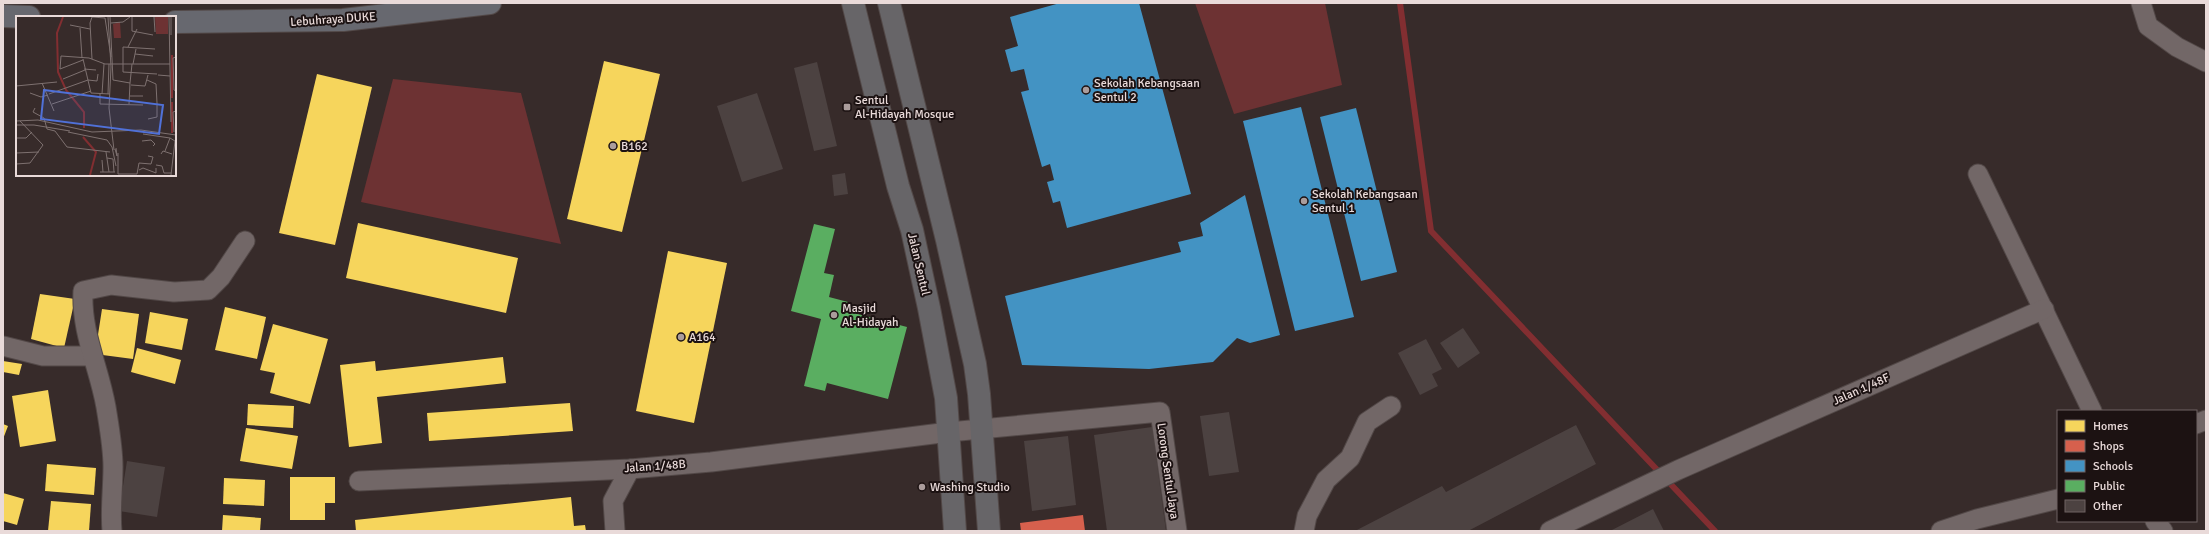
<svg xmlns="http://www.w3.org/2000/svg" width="2209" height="534" viewBox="0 0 2209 534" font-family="Signika,sans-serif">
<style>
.green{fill:#6d3233}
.homes{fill:#f6d55c}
.shops{fill:#d6604d}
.schools{fill:#4393c3}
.public{fill:#5aae61}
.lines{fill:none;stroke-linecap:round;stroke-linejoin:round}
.stream{stroke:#822e31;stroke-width:6}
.building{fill:#4c4241}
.minor-casing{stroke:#524847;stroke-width:21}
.major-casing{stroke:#524847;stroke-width:24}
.highway-casing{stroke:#524847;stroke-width:24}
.minor{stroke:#726767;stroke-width:19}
.major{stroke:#676568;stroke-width:22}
.highway{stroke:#67686f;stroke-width:22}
.poi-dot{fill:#ab9d9c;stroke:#1c1212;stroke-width:1.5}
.labels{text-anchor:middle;stroke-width:4;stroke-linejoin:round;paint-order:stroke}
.street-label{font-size:12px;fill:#e9dad9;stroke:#1c1212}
.poi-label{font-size:12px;fill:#e9dad9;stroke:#1c1212;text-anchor:start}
.inset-river{fill:none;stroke:#822e31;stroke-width:2}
.inset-road{fill:none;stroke:#7e7170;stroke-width:1}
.view{fill:#5071d8;fill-opacity:0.15;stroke:#5071d8;stroke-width:2}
.inset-edge{fill:none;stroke:#e9dad9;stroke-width:2}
</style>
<rect width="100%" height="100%" fill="#372b2a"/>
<g class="green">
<polygon points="1195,3 1325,3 1342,85 1234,114"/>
<polygon points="393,79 521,93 561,244 361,202"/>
</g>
<g class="homes">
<polygon points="604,61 660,74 622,232 567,219"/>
<polygon points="317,74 372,87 335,245 279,233"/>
<polygon points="358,223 518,258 506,313 346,278"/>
<polygon points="668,251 727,263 694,423 636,411"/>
<polygon points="40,294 75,299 64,348 31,339"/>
<polygon points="225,307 266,317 257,359 215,350"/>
<polygon points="102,309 139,314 133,359 95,354"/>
<polygon points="150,312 188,319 182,350 145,343"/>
<polygon points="273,324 328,339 310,404 270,393 275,373 260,370"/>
<polygon points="137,348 181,360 175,384 131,372"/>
<polygon points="503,357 506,383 377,397 382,443 349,447 340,365 375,361 376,371"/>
<polygon points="3,361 22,364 19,375 3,372"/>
<polygon points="48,390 56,441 20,447 12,396"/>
<polygon points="570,403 573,431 429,441 427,413"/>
<polygon points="248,404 294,406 293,428 247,425"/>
<polygon points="3,424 8,426 3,439"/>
<polygon points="246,428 298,436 292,469 240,461"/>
<polygon points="47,464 96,468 94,495 45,491"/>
<polygon points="290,477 335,477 335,503 325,503 325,520 290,520"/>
<polygon points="224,478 265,480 264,506 223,504"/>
<polygon points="3,493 24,499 17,525 3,521"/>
<polygon points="571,497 574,526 585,525 586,531 356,531 355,520"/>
<polygon points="51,501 91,504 89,531 48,531"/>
<polygon points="223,515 261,518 260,531 222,531"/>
</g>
<polygon class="shops" points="1083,515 1085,531 1021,531 1020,523"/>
<g class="schools">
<polygon points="1060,3 1139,3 1191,194 1067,228 1060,201 1053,203 1047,182 1054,180 1050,164 1042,167 1021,92 1029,90 1024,69 1011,72 1005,50 1018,46 1010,17"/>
<polygon points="1301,107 1354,317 1295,331 1243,121"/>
<polygon points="1356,108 1397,272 1361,281 1320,117"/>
<polygon points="1245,195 1280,335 1250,343 1237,338 1213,362 1149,369 1022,365 1005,296 1181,252 1178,242 1203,236 1200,223"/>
</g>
<polygon class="public" points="814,224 835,229 824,273 834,275 829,297 848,302 846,311 907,327 888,399 827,383 825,391 804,386 821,319 791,311"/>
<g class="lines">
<polyline class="stream" points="1400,3 1431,231 1715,531"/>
</g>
<g class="building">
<polygon points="817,62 837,146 814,151 794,68"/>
<polygon points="757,93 783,169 742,182 717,106"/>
<polygon points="845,173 848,194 834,196 832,175"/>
<polygon points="1463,328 1480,353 1458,368 1440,343"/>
<polygon points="1426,339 1442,369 1432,374 1438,386 1420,395 1398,353"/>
<polygon points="1229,412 1239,472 1209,476 1200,416"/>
<polygon points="1576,425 1596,464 1468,531 1355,531 1442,486 1446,492"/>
<polygon points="1152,427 1166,531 1107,531 1094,435"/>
<polygon points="1068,436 1076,505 1032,511 1024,441"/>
<polygon points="127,461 165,467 157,517 119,511"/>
<polygon points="1653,509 1664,531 1610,531"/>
</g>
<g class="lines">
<defs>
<g id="minor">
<polyline points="2141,3 2148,26 2177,47 2206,62"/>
<polyline points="1978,174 2092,411"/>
<polyline points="3,346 43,356 91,356"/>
<polyline points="2196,424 2206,420"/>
<polyline points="359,481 630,469 711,462 949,432 1160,412 1177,531"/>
<polyline points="2155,521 2163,531"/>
<path d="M112,531C110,510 113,489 113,467C113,447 109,426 106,407C99,367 81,333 83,291L111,285L174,292L208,290L221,277L245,241"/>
<polyline points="615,531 613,501 630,469"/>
<polyline points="1304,531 1307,516 1326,480 1350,458 1367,422 1391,406"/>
<polyline points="1550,531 1678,470 2044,309"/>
<polyline points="1941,531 1977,519 2058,499"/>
</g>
<g id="major">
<polyline points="853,3 898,186 912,230 929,308 946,398 955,531"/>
<polyline points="889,3 947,240 975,364 979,394 989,531"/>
</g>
<g id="highway">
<polyline points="3,16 29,17"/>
<polyline points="175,22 343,20 490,3"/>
</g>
</defs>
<use href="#minor" class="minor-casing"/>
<use href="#major" class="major-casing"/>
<use href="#highway" class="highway-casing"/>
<use href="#minor" class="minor"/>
<use href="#major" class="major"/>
<use href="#highway" class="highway"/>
</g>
<g class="poi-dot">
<circle cx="1086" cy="90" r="4"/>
<rect x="843" y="103" width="8" height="8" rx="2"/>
<circle cx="613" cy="146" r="4"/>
<circle cx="1304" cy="201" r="4"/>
<circle cx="834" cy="315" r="4"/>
<circle cx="681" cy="337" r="4"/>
<circle cx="922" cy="487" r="4"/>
</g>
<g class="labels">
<g class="street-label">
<text transform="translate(333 19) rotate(-4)" y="4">Lebuhraya DUKE</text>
<text transform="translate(919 264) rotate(77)" y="4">Jalan Sentul</text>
<text transform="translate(1861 389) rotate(-24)" y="4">Jalan 1/48F</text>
<text transform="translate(655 466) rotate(-4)" y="4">Jalan 1/48B</text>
<text transform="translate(1168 471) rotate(82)" y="4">Lorong Sentul Jaya</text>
</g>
<g class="poi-label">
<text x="1094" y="87">Sekolah Kebangsaan<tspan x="1094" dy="14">Sentul 2</tspan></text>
<text x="855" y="104">Sentul<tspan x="855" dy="14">Al-Hidayah Mosque</tspan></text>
<text x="621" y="150">B162</text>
<text x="1312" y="198">Sekolah Kebangsaan<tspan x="1312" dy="14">Sentul 1</tspan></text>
<text x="842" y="312">Masjid<tspan x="842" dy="14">Al-Hidayah</tspan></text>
<text x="689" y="341">A164</text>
<text x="930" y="491">Washing Studio</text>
</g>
</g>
<g transform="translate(16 16)">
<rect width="160" height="160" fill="#372b2a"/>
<path d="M139,1H152V18H140ZM104,6L105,22H98L97,8Z" fill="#6d3233"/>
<path class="inset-river" d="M47,1L41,17L42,56L50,74L68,96V112M156,39V82M156,117V86M67,121L80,136L74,159"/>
<path class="inset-road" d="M92,1L95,51L93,92L98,134M94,1L97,64M116,1V15L137,19M138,1L139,16M153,1L155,106M155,1V19M95,7L107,6L114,1M54,9L74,13M64,12L66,42M112,31L121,13M139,33L107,31V56L141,58M119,38L137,40M160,41L157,42L158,74L160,75M67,43L75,77L94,78M76,43L74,7L76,1L89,2L95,41M67,44L44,53L45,40L73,42L89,48H154M117,48L120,33M68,53L80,54M142,59L154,60M47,63L69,54M97,64L114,67L113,88M131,64L140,68L141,87V101L132,103M26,67L38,95M114,67L116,48M115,69L129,70L132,59M0,70L41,66M14,77L25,81L32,79M33,78L72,64L81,65L82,58M84,78V88L127,89M86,78L88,48M92,78L93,48M114,80H127M36,88L75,75M19,92L17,96L28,102L31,113L39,115L51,131L94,136M0,105L22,104L76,116L125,114L160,119M0,109H18L54,115M52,116L91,124L96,131L100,150M158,116L157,96L160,95M127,118L154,122M0,122H10L16,116M126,125L135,124L139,128L137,130M99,133L101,140L100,132M149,135L154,122L159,125L155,159M90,136L93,156M0,137L23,136M145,138L147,135L156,138M91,142L97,143L98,156M86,144L87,156M0,148L14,147L27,129L4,105M140,149L146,150L148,157H155M123,154L127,152L140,157V152M84,156H99M102,158H121L123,147L135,148L137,141L132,140M102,158V137"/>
<path class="view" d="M28,74L147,89L143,118L25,103Z"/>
<rect width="160" height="160" class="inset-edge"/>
</g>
<rect width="2209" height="534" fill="none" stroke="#e9dad9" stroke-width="8"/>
<rect x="2057" y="410" width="140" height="112" fill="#1c1212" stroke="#6e6262"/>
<rect x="2065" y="420" width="20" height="12" fill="#f6d55c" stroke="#6e6262"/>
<text x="2093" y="430" font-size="12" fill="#e9dad9">Homes</text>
<rect x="2065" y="440" width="20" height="12" fill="#d6604d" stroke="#6e6262"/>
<text x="2093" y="450" font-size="12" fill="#e9dad9">Shops</text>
<rect x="2065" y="460" width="20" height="12" fill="#4393c3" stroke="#6e6262"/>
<text x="2093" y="470" font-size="12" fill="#e9dad9">Schools</text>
<rect x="2065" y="480" width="20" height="12" fill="#5aae61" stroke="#6e6262"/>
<text x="2093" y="490" font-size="12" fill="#e9dad9">Public</text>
<rect x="2065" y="500" width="20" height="12" fill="#4c4241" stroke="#6e6262"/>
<text x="2093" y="510" font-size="12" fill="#e9dad9">Other</text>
</svg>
